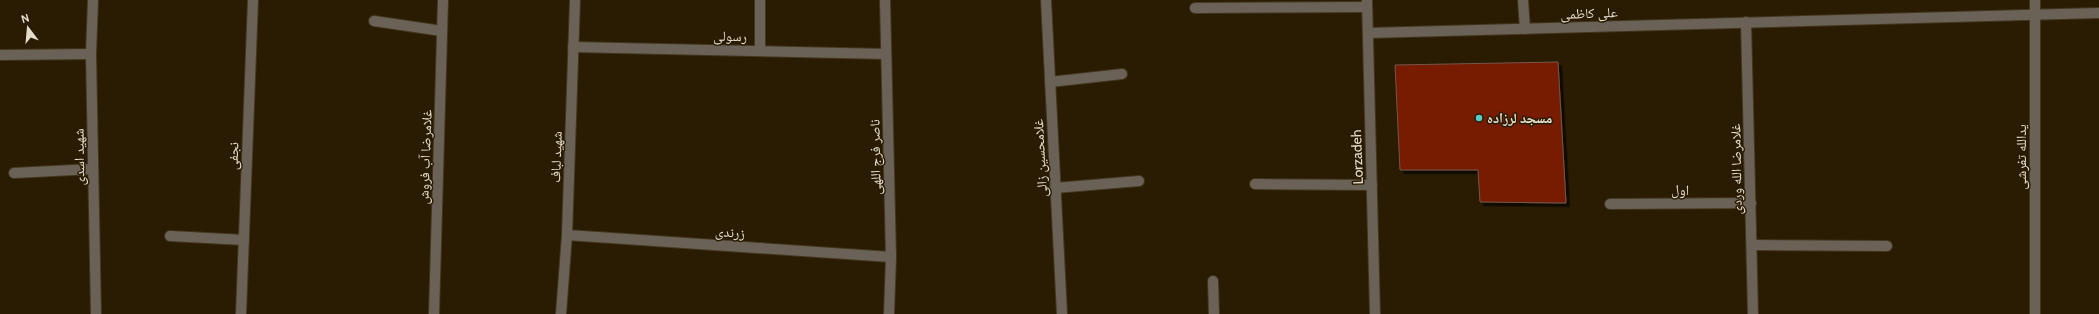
<svg xmlns="http://www.w3.org/2000/svg" width="2099" height="314" viewBox="0 0 2099 314" font-family="Cabin,'Noto Naskh Arabic',sans-serif">
<style>
.building{fill:#771d00;stroke:#76554c;filter:url(#shadow)}
.lines{fill:none;stroke-linecap:round;stroke-linejoin:round}
.minor-casing{stroke:#43371e;stroke-width:12}
.minor{stroke:#6b6257;stroke-width:10}
.poi-dot{fill:#54cdc7;stroke:#291c02;stroke-width:1.5}
.labels{text-anchor:middle;stroke-width:3;stroke-linejoin:round;paint-order:stroke}
.street-label{font-size:14px;fill:#e5dccd;stroke:#291c02}
.poi-label{font-size:14px;font-weight:bold;fill:#e5dccd;stroke:#291c02;text-anchor:start}
</style>
<defs>
<filter id="shadow"><feDropShadow dx="3.5" dy="3.5" stdDeviation="0" flood-color="#0009"/></filter>
</defs>
<rect width="100%" height="100%" fill="#291c02"/>
<polygon class="building" points="1558,62 1566,203 1480,202 1478,170 1400,170 1395,65"/>
<g class="lines">
<defs>
<g id="minor">
<polyline points="93,0 91,54 96,314"/>
<polyline points="885,0 891,257 889,314"/>
<polyline points="1046,0 1062,314"/>
<polyline points="1367,0 1375,314"/>
<polyline points="1523,0 1525,29"/>
<polyline points="2035,0 2035,314"/>
<polyline points="1195,8 1367,7"/>
<polyline points="374,21 442,31"/>
<polyline points="1746,22 1753,314"/>
<polyline points="1368,33 2099,13"/>
<polyline points="573,47 886,54"/>
<polyline points="760,51 760,0"/>
<polyline points="0,55 91,54"/>
<polyline points="1050,82 1122,74"/>
<polyline points="14,173 93,169"/>
<polyline points="1255,184 1372,185"/>
<polyline points="1055,188 1139,181"/>
<polyline points="1610,204 1751,203"/>
<polyline points="567,235 891,257"/>
<polyline points="170,236 244,240"/>
<polyline points="1752,245 1887,246"/>
<polyline points="1213,281 1214,314"/>
<polyline points="241,314 253,0"/>
<polyline points="434,314 443,0"/>
<polyline points="561,314 567,235 575,0"/>
</g>
</defs>
<use href="#minor" class="minor-casing"/>
<use href="#minor" class="minor"/>
</g>
<circle class="poi-dot" cx="1479" cy="118" r="4"/>
<g class="labels">
<g class="street-label">
<text transform="translate(1589 13) rotate(-2)" y="5">علی کاظمی</text>
<text transform="translate(730 36) rotate(1)" y="5">رسولی</text>
<text transform="translate(233 156) rotate(-88)" y="5">نجفی</text>
<text transform="translate(79 157) rotate(-91)" y="5">شهید اسدی</text>
<text transform="translate(425 157) rotate(-88)" y="5">غلامرضا آب فروش</text>
<text transform="translate(556 157) rotate(-88)" y="5">شهید لباف</text>
<text transform="translate(875 157) rotate(-91)" y="5">ناصر فرج اللهی</text>
<text transform="translate(1357 157) rotate(-92)" y="5">Lorzadeh</text>
<text transform="translate(2021 157) rotate(-90)" y="5">یدالله تفرشی</text>
<text transform="translate(1040 158) rotate(-93)" y="5">غلامحسین زالی</text>
<text transform="translate(1736 169) rotate(-91)" y="5">غلامرضا الله وردی</text>
<text x="1680" y="195">اول</text>
<text transform="translate(730 232) rotate(4)" y="5">زرندی</text>
</g>
<g class="poi-label">
<text x="1487" y="123">مسجد لرزاده</text>
</g>
</g>
<g transform="translate(28 28) rotate(344)" stroke="#291c02" stroke-width="3" paint-order="stroke">
<path d="M0-3L7 15L0 10L-7 15Z" fill="#e5dccd"/>
<text y="-6" font-size="11" font-weight="bold" text-anchor="middle" fill="#e5dccd">N</text>
</g>
</svg>
